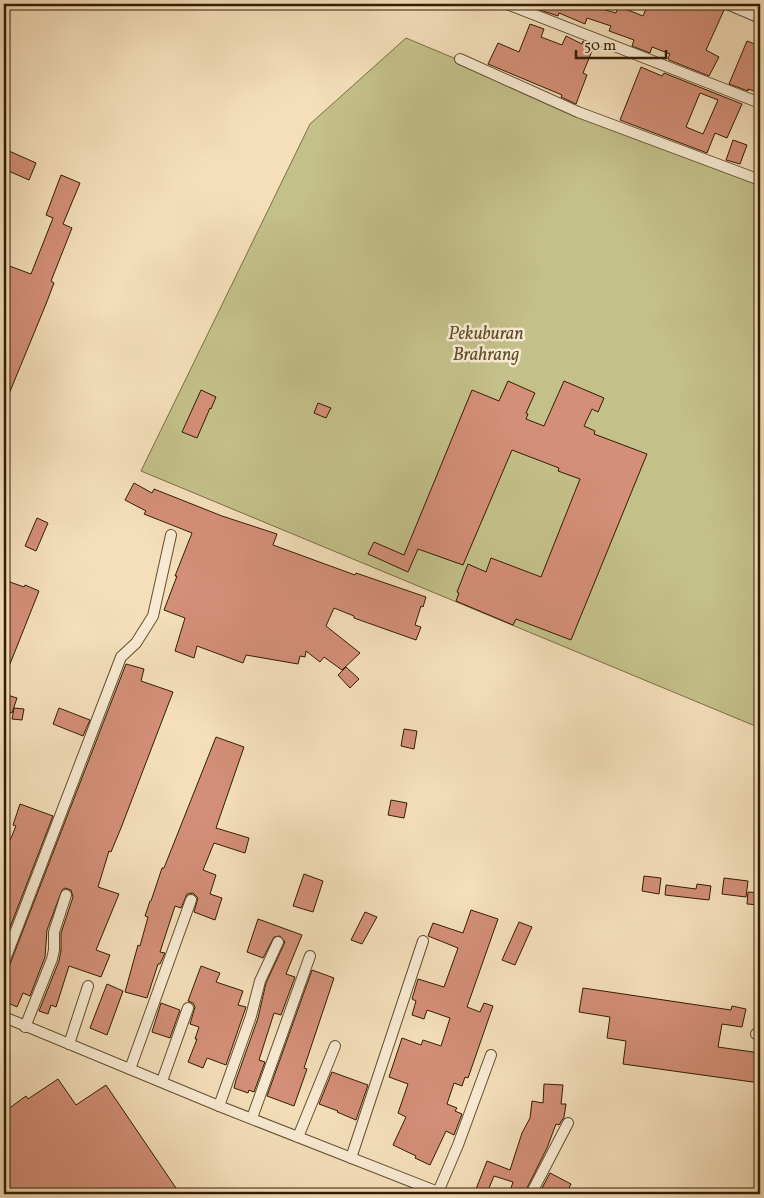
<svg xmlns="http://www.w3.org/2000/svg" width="764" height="1198" viewBox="0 0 764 1198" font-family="Vollkorn,serif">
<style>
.green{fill:#c4c08a;stroke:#7b6e45}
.building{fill:#d38f77;stroke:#321d00;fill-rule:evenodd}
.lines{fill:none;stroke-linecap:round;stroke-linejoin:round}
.minor-casing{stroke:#624e2e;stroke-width:12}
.minor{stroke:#f8ead2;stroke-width:10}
.labels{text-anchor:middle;stroke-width:5;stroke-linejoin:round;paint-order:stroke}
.park-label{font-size:18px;font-style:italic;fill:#5e4e29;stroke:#f8ead2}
</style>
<rect width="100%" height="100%" fill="#f4dfba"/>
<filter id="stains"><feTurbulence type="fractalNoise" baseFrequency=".004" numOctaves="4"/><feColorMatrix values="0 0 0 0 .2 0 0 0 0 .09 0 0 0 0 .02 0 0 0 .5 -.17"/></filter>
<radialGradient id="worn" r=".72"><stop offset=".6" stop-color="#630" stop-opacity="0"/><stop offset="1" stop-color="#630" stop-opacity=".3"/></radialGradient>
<polygon class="green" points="406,38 760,186 760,728 141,471 310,124"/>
<g class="building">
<polygon points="528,4 593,4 592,6 616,13 618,6 643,16 648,4 712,4 724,10 706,50 719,57 709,76 669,60 668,58 670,54 652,47 650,53 632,46 634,40 609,31 611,26 587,18 585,24 559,13 558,16 543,11"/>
<polygon points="530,24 544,29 541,37 562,45 566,36 582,44 583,41 594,46 583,73 587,75 576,104 561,97 562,95 488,64 498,43 519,52"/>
<polygon points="747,41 760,46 760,93 748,89 748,91 729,84"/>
<path d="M641,67L662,76L664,73L742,104L727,138L715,133L707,153L620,120ZM700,93L718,100L703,134L686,127Z"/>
<polygon points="733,140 747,145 740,164 726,160"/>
<polygon points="9,151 36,163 29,180 4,169 4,161"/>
<polygon points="61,175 80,183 63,224 72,228 51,281 54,283 46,304 4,406 4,264 31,274 53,218 46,215"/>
<polygon points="508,381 535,393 526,413 528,414 526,419 544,426 564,381 604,398 598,412 592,409 584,426 595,431 594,434 647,454 571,640 516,619 513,625 456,601 459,593 457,592 468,564 486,572 491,558 541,577 580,479 558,471 559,468 512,450 463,565 418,549 408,572 368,554 374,542 404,555 472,390 499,401"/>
<polygon points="201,390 216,397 211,409 210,408 197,438 182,432"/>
<polygon points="318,403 331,408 326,418 314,413"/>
<polygon points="134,483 152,493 154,489 222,516 277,534 273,545 355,575 356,573 426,597 423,607 421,606 415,625 421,627 416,640 354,618 354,616 334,608 326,626 360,653 342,670 324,657 320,662 306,651 305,657 300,656 298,664 246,655 243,663 197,646 194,658 175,651 185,618 164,610 177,576 175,576 192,533 144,514 146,511 125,500"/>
<polygon points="37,518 48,523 36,551 25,546"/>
<polygon points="10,582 24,587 25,585 39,591 4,679 4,597"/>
<polygon points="126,664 144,669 141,681 173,692 121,828 111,852 109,851 98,887 119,894 96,950 110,955 101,977 69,966 56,1007 51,1005 48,1014 39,1011 59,961 61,950 61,933 73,897 71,890 65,888 62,890 47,930 45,957 30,996 23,993 17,1007 4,1001 4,969 8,968 10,964"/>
<polygon points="346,667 359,679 350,688 338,675"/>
<polygon points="4,694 17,698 12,713 4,710"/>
<polygon points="14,708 24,709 22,720 12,719"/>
<polygon points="59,708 90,720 83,736 53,724"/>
<polygon points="404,729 417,731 414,749 401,746"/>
<polygon points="216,737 244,747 216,828 249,838 245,853 214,843 203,870 216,875 210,894 222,898 215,920 194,912 198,898 193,893 187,894 181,908 175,906 160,952 165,953 160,964 158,964 147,998 125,992 138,945 140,946 148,917 145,916 150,901 151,901 162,868 164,868"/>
<polygon points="391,800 407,803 404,818 388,815"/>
<polygon points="20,804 53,816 4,943 4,861 8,851 6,850 16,826 13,825"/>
<polygon points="304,874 323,881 313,912 293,906"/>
<polygon points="644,876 661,878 659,894 642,891"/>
<polygon points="724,878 748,881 746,897 722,894"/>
<polygon points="697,884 711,886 709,900 665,895 666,885 696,889"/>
<polygon points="748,892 760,893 760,905 747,904"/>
<polygon points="471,910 498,919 467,1007 480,1012 484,1003 493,1006 468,1078 465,1077 462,1086 454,1083 447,1104 457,1108 455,1111 462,1114 454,1135 446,1131 430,1165 415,1158 416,1156 393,1145 406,1117 398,1113 408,1084 389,1077 402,1038 421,1045 423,1040 441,1046 450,1018 427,1010 424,1019 412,1015 416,1001 412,999 418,979 444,987 458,948 428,936 433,923 463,933"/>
<polygon points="365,912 377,917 362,944 351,940"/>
<polygon points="258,919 302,935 286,974 295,977 281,1015 274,1013 259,1060 265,1062 254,1092 249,1090 248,1093 234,1088 236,1080 258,1018 266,983 285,942 280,936 274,937 263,958 247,952"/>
<polygon points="519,922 532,927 515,965 502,960"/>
<polygon points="201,966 220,973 216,982 243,991 238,1005 246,1007 226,1065 207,1058 203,1068 188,1062 197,1039 195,1039 199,1027 190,1024 195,1007 193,1003 188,1001"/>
<polygon points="312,970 334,978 304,1068 307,1069 294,1106 267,1096"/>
<polygon points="107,984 123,991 107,1035 90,1028"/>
<polygon points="583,988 731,1010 732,1006 746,1009 742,1027 722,1024 718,1047 760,1053 760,1083 623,1064 626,1041 607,1038 610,1017 579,1012"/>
<polygon points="161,1003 180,1010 170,1038 152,1032"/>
<polygon points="332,1072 368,1085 356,1120 337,1112 338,1111 319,1104"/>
<polygon points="58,1079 76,1105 106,1085 180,1194 4,1194 4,1112 26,1096 28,1099"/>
<polygon points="544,1084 563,1085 561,1104 566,1104 564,1117 559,1125 556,1124 547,1148 524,1194 509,1194 513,1182 494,1176 487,1193 476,1189 487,1161 510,1170 522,1133 530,1118 532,1101 543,1103"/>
<polygon points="550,1173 571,1184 566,1194 539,1194"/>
</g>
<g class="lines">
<defs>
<g id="minor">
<polyline points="507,4 760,103"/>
<polyline points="727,4 760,18"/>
<polyline points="460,59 578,112 760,180"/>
<polyline points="4,962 121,657 136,643 153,616 171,535"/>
<polyline points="4,1017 219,1106 443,1194"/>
<polyline points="25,1027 52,959 54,950 54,932 66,895"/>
<polyline points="756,1034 760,1035"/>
<polyline points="69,1044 88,986"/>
<polyline points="130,1069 191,900"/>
<polyline points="162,1081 188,1008"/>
<polyline points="219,1106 251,1016 260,981 278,942"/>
<polyline points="252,1118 310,956"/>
<polyline points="298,1137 335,1046"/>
<polyline points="351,1158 423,941"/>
<polyline points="438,1192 458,1145 491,1055"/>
<polyline points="531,1194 568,1123"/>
</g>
</defs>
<use href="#minor" class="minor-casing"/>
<use href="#minor" class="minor"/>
</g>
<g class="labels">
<g class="park-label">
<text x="486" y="339">Pekuburan<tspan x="486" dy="21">Brahrang</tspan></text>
</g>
</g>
<rect width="764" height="1198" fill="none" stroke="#f4dfba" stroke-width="20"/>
<rect x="5" y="5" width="754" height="1188" fill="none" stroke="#321d00" stroke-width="2.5"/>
<rect x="10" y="10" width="744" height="1178" fill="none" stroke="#321d00"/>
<path d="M576 50v8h90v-8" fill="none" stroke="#321d00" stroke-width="2.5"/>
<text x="584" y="50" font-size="15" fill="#321d00" stroke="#f8ead2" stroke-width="4" paint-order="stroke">50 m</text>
<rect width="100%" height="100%" filter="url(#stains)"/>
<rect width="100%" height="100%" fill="url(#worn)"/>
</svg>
